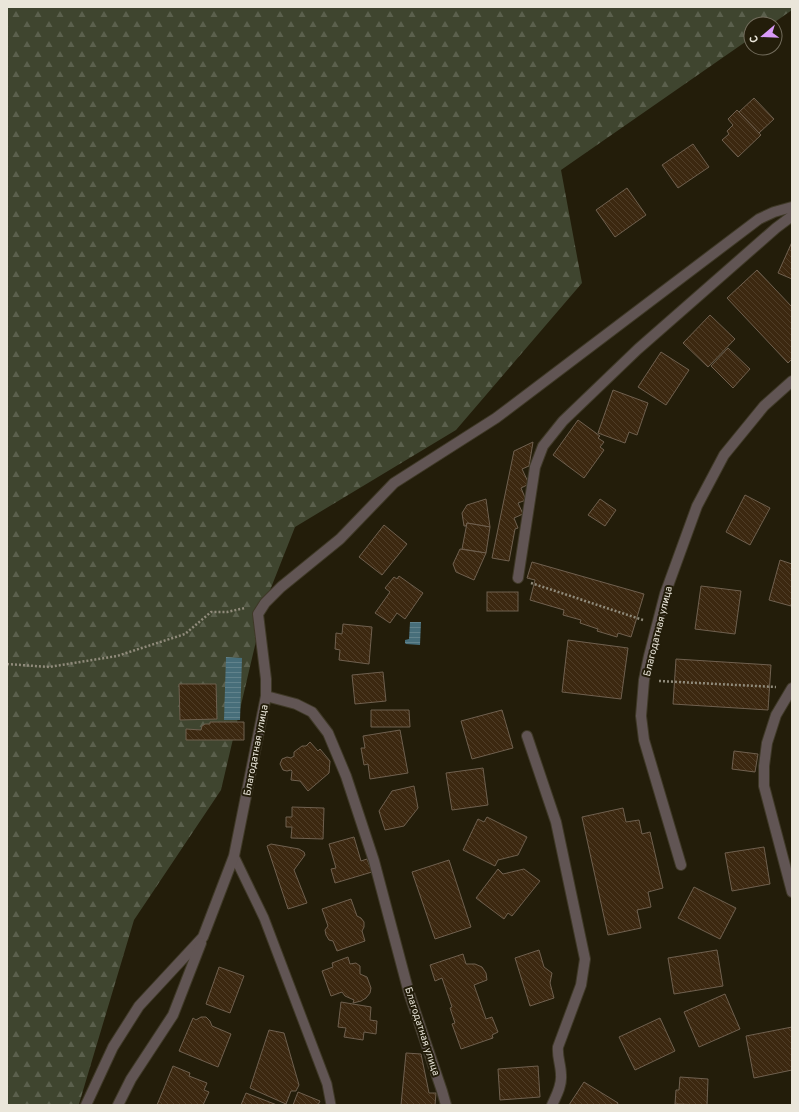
<svg xmlns="http://www.w3.org/2000/svg" width="799" height="1112" viewBox="0 0 799 1112" font-family="Overpass,sans-serif">
<style>
.forest{fill:url(#forest-firs)}
.water{fill:url(#water-rules)}
.building{fill:url(#building-back-hatch);stroke:#6f604f}
.lines{fill:none;stroke-linecap:round;stroke-linejoin:round}
.service-casing{stroke:#3f3927;stroke-width:11}
.minor-casing{stroke:#3f3927;stroke-width:12}
.path{stroke:#908b7b;stroke-width:2.5;stroke-dasharray:2 2;stroke-linecap:butt}
.service{stroke:#615554;stroke-width:9}
.minor{stroke:#615554;stroke-width:10}
.labels{text-anchor:middle;stroke-width:4;stroke-linejoin:round;paint-order:stroke}
.street-label{font-size:10px;fill:#eae6da;stroke:#231d0a}
</style>
<defs>
<pattern id="forest-firs" width="22" height="20" patternUnits="userSpaceOnUse"><rect width="22" height="20" fill="#3f452f"/><path d="M5 1l3.5 6h-7zM16 11l3.5 6h-7z" fill="#5b604d"/></pattern>
<pattern id="water-rules" width="6" height="5" patternUnits="userSpaceOnUse"><rect width="6" height="5" fill="#476e7a"/><path d="M0 2.5h6" fill="none" stroke="#62838c"/></pattern>
<pattern id="building-back-hatch" width="6" height="6" patternUnits="userSpaceOnUse"><rect width="6" height="6" fill="#3c2810"/><path d="M-1 5l2 2M0 0l6 6M5-1l2 2" fill="none" stroke="#4f3d27"/></pattern>
</defs>
<rect width="100%" height="100%" fill="#231d0a"/>
<polygon class="forest" points="7,7 792,7 792,10 772,24 751,24 751,38 561,170 582,283 456,430 295,527 265,603 221,790 134,920 79,1104 75,1105 7,1105"/>
<g class="water">
<polygon points="410,622 421,622 420,645 406,644 405,643 405,640 409,639"/>
<polygon points="226,657 242,658 240,720 224,720"/>
</g>
<g class="building">
<polygon points="754,98 774,119 759,133 739,112"/>
<polygon points="737,110 761,135 738,157 722,140 729,134 727,131 733,125 728,119"/>
<polygon points="693,144 709,167 678,188 662,165"/>
<polygon points="627,188 646,215 615,237 596,210"/>
<polygon points="792,242 792,279 778,273"/>
<polygon points="757,270 792,307 792,359 788,363 727,298"/>
<polygon points="710,315 735,339 708,367 683,343"/>
<polygon points="728,348 750,369 733,388 711,366"/>
<polygon points="661,352 689,370 666,405 638,387"/>
<polygon points="613,390 648,403 637,435 629,432 625,443 598,433"/>
<polygon points="578,420 600,436 598,438 604,442 600,447 604,450 584,478 553,455"/>
<polygon points="533,442 529,466 522,469 529,484 521,488 526,500 518,503 523,514 514,518 518,528 515,529 509,561 492,558 514,451"/>
<polygon points="745,495 770,508 750,545 726,532"/>
<polygon points="486,499 490,527 467,523 466,526 464,526 462,513 467,505"/>
<polygon points="600,499 616,510 605,526 588,515"/>
<polygon points="467,523 490,527 486,553 462,549"/>
<polygon points="384,525 407,544 382,575 359,557"/>
<polygon points="460,549 486,553 474,580 456,572 453,564"/>
<polygon points="780,560 792,564 792,602 791,606 769,600"/>
<polygon points="532,562 644,594 631,637 618,633 617,637 597,631 598,629 580,623 581,620 563,615 564,610 530,600 535,580 527,578"/>
<polygon points="399,576 423,593 405,619 397,613 390,623 375,613 390,592 385,588 394,577 397,579"/>
<polygon points="701,586 741,591 735,634 695,629"/>
<rect x="487" y="592" width="31" height="19"/>
<polygon points="343,624 372,627 369,664 339,660 340,650 335,649 336,633 342,634"/>
<polygon points="568,640 628,648 621,699 562,692"/>
<polygon points="676,659 771,665 768,710 673,704"/>
<polygon points="383,672 386,701 355,704 352,675"/>
<polygon points="179,684 216,684 217,719 180,720"/>
<polygon points="371,710 409,710 410,727 371,727"/>
<polygon points="502,710 513,748 472,759 461,721"/>
<polygon points="210,722 244,722 244,740 186,740 186,729 201,730 202,726 205,724 210,724"/>
<polygon points="400,730 408,773 370,779 368,764 364,765 361,748 365,748 363,736"/>
<polygon points="310,742 318,751 320,749 330,761 329,773 308,791 300,781 291,780 292,771 291,770 287,771 283,770 280,764 282,759 287,757 291,758 294,756 294,752 302,746 306,746"/>
<polygon points="734,751 758,754 755,772 732,769"/>
<polygon points="483,768 488,805 452,810 446,773"/>
<polygon points="414,786 418,808 404,826 385,830 379,811 392,791"/>
<polygon points="292,807 324,808 323,839 291,838 292,827 286,827 286,817 292,817"/>
<polygon points="623,808 626,822 639,820 642,834 650,832 663,888 648,892 651,907 637,910 641,928 608,935 582,817"/>
<polygon points="487,817 527,837 518,855 498,860 495,866 463,850 478,819 484,822"/>
<polygon points="354,837 361,861 367,859 372,872 335,883 331,869 336,868 329,844"/>
<polygon points="271,844 299,849 304,852 305,855 294,870 307,903 288,909 267,846"/>
<polygon points="764,847 770,884 732,891 725,853"/>
<polygon points="449,860 471,927 435,939 412,872"/>
<polygon points="498,869 503,874 524,869 540,881 512,916 508,913 504,919 476,898"/>
<polygon points="694,887 736,908 720,939 678,918"/>
<polygon points="351,899 357,916 361,918 364,922 364,927 362,931 365,941 337,951 333,941 329,940 326,935 325,930 328,926 322,909"/>
<polygon points="539,950 544,967 552,973 550,983 554,998 530,1006 515,958"/>
<polygon points="717,950 723,986 674,994 668,958"/>
<polygon points="463,954 466,964 475,964 482,967 486,973 487,980 474,985 486,1019 492,1017 498,1032 492,1035 493,1038 461,1049 452,1024 455,1023 450,1008 452,1007 442,978 435,981 430,965"/>
<polygon points="348,957 350,964 356,963 360,966 360,974 367,977 371,988 370,993 366,998 361,1001 353,1003 354,1000 345,996 342,992 331,996 322,971 333,967 332,963"/>
<polygon points="219,967 244,976 230,1013 206,1004"/>
<polygon points="725,994 740,1029 699,1047 684,1012"/>
<polygon points="341,1002 371,1007 370,1020 377,1021 376,1034 364,1032 363,1040 344,1037 346,1028 338,1027"/>
<polygon points="201,1017 206,1017 210,1021 212,1026 231,1034 218,1067 179,1051 193,1018 196,1020"/>
<polygon points="660,1018 675,1051 635,1070 619,1037"/>
<polygon points="792,1027 792,1070 754,1078 746,1036"/>
<polygon points="269,1030 284,1033 299,1085 296,1091 291,1091 286,1104 250,1088"/>
<polygon points="406,1053 421,1054 429,1093 436,1093 435,1105 401,1105"/>
<polygon points="173,1066 190,1073 189,1076 207,1083 204,1090 209,1092 203,1105 157,1105"/>
<polygon points="538,1066 540,1097 500,1100 498,1069"/>
<polygon points="680,1077 708,1079 707,1105 675,1104 676,1090 679,1090"/>
<polygon points="584,1082 618,1103 617,1105 569,1105"/>
<polygon points="298,1092 320,1101 318,1105 293,1105"/>
<polygon points="246,1093 277,1105 241,1105"/>
</g>
<g class="lines">
<defs>
<polyline id="service" points="234,856 264,918 327,1084 331,1105"/>
<g id="minor">
<polyline points="518,578 535,467 543,446 563,421 638,349 776,228 792,216"/>
<polyline points="792,688 776,715 767,743 764,766 764,786 792,892"/>
<polyline points="266,696 296,704 312,712 328,733 346,776 374,861 409,993 442,1091 446,1105"/>
<path d="M527,736L556,822L585,959L581,985L558,1047C557,1057 561,1065 561,1075C562,1086 556,1096 552,1105"/>
<polyline points="681,865 644,740 641,716 644,680 649,656 665,594 697,506 724,455 764,406 792,381"/>
<polyline points="86,1105 113,1047 139,1006 203,937 234,856 266,696 266,679 258,614 265,603 281,587 340,539 394,483 496,418 759,219 774,212 792,207"/>
<polyline points="118,1105 131,1079 173,1015 201,943"/>
</g>
</defs>
<use href="#service" class="service-casing"/>
<use href="#minor" class="minor-casing"/>
<g class="path">
<polyline points="531,583 643,620"/>
<polyline points="7,664 49,667 117,656 185,634 211,612 227,612 245,608"/>
<polyline points="659,681 776,687"/>
</g>
<use href="#service" class="service"/>
<use href="#minor" class="minor"/>
</g>
<g class="labels">
<g class="street-label">
<text transform="translate(657 631) rotate(-76)" y="4">Благодатная улица</text>
<text transform="translate(255 750) rotate(-79)" y="4">Благодатная улица</text>
<text transform="translate(423 1031) rotate(72)" y="4">Благодатная улица</text>
</g>
</g>
<rect width="799" height="1112" fill="none" stroke="#eae6da" stroke-width="16"/>
<g transform="translate(763 36) rotate(251)"><circle r="19" fill="#231d0a" stroke="#736d5d"/>
<path d="M0-3L7 15L0 10L-7 15Z" fill="#d99af8"/>
<text y="-6" font-size="11" font-weight="bold" text-anchor="middle" fill="#eae6da">С</text>
</g>
</svg>
